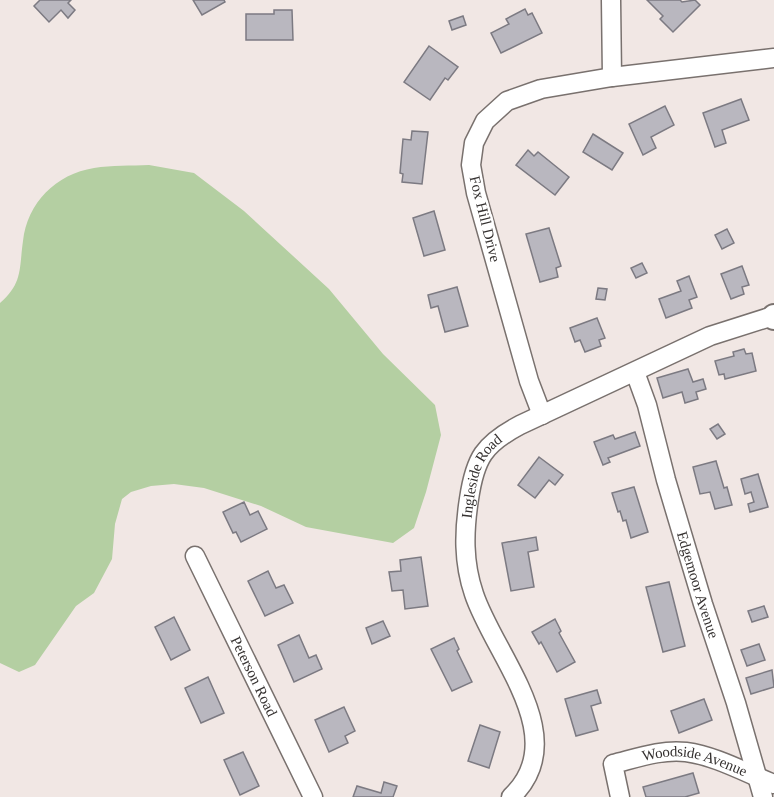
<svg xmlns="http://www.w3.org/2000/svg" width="774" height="797" viewBox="0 0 774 797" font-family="'Times New Roman',serif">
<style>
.green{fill:#b4cfa2}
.building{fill:#b9b7bf;stroke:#7c7a82;stroke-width:1.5}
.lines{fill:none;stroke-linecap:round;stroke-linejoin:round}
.minor-casing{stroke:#79716e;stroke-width:21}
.tertiary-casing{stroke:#79716e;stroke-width:26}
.minor{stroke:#fff;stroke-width:18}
.tertiary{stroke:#fff;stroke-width:22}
.labels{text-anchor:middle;stroke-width:4.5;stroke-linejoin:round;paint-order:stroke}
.street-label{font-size:15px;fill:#353130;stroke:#fff}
</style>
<rect width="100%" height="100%" fill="#f1e7e4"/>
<path class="green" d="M149,165L194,173L244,211L329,289L383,354L435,405L441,435L426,492L414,528L393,543L306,527L261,506L204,488L174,484L151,486L131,492L122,499L115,524L112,559L94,593L76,606L35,665L19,672L0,663V303C23,283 19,269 23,241C27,203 56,174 94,168C112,165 131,166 149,165Z"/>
<g class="building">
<polygon points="40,0 71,0 68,3 75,10 68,18 61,10 49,22 34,6"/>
<polygon points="193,0 224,0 225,2 202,15"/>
<polygon points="647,0 680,0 682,2 695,0 700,5 673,32 660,19 663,16"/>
<polygon points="525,9 528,15 532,13 542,33 501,53 491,33 509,24 506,19"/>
<polygon points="274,10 292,10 293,40 246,40 246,14 274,14"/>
<polygon points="463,16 466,25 452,30 449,21"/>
<polygon points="429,46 458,67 448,80 445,78 430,100 404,82"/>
<polygon points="741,99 749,120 722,130 726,143 715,147 703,113"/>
<polygon points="665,106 674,125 651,137 656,148 643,155 629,124"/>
<polygon points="412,131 428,132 422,184 402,182 403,174 400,173 403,139 411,140"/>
<polygon points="593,134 623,153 612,170 583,152"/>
<polygon points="528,150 534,156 538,152 569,177 555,195 516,165"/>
<polygon points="434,211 445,250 424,256 413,218"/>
<polygon points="549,228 561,266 556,268 558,277 540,282 526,234"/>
<polygon points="727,229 734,243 722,249 715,235"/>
<polygon points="642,263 647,273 636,278 631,268"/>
<polygon points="742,266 749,285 742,287 744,294 731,299 721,274"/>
<polygon points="689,276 697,297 689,300 692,308 666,318 659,299 681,291 677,281"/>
<polygon points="457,287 468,326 445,332 438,306 431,308 428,295"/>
<polygon points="598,288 607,289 605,300 596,299"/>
<polygon points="597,318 605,338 599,340 601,346 585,352 580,340 575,342 570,328"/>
<polygon points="744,349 746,354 752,353 756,371 725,379 724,374 719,375 715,361 734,356 733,352"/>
<polygon points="688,369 693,382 703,379 706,389 696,392 698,399 685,403 682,392 663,398 657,378"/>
<polygon points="718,424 725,434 717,439 710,429"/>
<polygon points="635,432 640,446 608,458 610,462 603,465 594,442 613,435 615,439"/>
<polygon points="539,457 563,475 555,485 549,480 535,498 518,485"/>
<polygon points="716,461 724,488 727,487 732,505 715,509 710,492 700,494 693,467"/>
<polygon points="758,474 768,507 750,512 748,504 754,502 751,492 745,494 741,479"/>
<polygon points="634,487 648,532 631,538 626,520 623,521 620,511 618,512 612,493"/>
<polygon points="244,502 250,515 258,511 267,529 241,542 236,532 233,533 223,512"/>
<polygon points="536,537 538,550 528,552 534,587 511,591 502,543"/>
<polygon points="421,557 428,606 405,609 403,590 392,591 389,572 401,571 400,560"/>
<polygon points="268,571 276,588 284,585 293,603 265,616 248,581"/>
<polygon points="669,582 685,646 663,652 646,587"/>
<polygon points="764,606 768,617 752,622 748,611"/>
<polygon points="174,617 190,650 171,660 155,627"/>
<polygon points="555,619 561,631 559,633 575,662 557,672 541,642 539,644 532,632"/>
<polygon points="383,621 390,636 372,644 366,628"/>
<polygon points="299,635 309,658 316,655 322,669 294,682 278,645"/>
<polygon points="454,638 459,649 457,651 472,682 452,691 431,649"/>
<polygon points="759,644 765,660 747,666 741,650"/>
<polygon points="772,670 774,687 751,694 746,678"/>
<polygon points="208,677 224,713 201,723 185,688"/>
<polygon points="597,690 601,703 591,706 598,730 576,736 565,699"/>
<polygon points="704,699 712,720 679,733 671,711"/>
<polygon points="344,707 355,731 345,736 348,743 329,752 315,720"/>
<polygon points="480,725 500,732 489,768 468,761"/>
<polygon points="243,752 259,786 240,795 224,760"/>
<polygon points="693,773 699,793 685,797 646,797 643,787"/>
<polygon points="384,782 397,786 393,797 353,797 357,786 381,793"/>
</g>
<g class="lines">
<defs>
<g id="minor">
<polyline points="611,0 612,77"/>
<path id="s1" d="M635,372L647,405L666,480L703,604L736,703L763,797"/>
<polyline points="542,415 529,381 476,193 471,165 474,143 485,121 507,101 541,89 612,77 774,58"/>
<path id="s2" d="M195,556L313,797"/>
<path id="s3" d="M511,797C574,738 494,655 474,594C463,562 464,531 469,499C475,458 484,444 520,425L710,336L773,316"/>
<path id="s4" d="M620,797L613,764C637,758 662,749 686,752C716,756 746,773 774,784"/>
</g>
<polyline id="tertiary" points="774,316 774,318"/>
</defs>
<use href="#minor" class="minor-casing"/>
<use href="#tertiary" class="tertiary-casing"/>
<use href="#minor" class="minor"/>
<use href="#tertiary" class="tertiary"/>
</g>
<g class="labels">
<g class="street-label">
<text transform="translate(485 219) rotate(76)" y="5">Fox Hill Drive</text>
<text dy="5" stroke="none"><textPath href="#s3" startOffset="345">Ingleside Road</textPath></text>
<text dy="5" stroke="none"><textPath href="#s1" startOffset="222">Edgemoor Avenue</textPath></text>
<text dy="5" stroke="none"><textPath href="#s2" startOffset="134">Peterson Road</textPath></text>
<text dy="5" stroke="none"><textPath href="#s4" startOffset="118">Woodside Avenue</textPath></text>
</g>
</g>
</svg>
